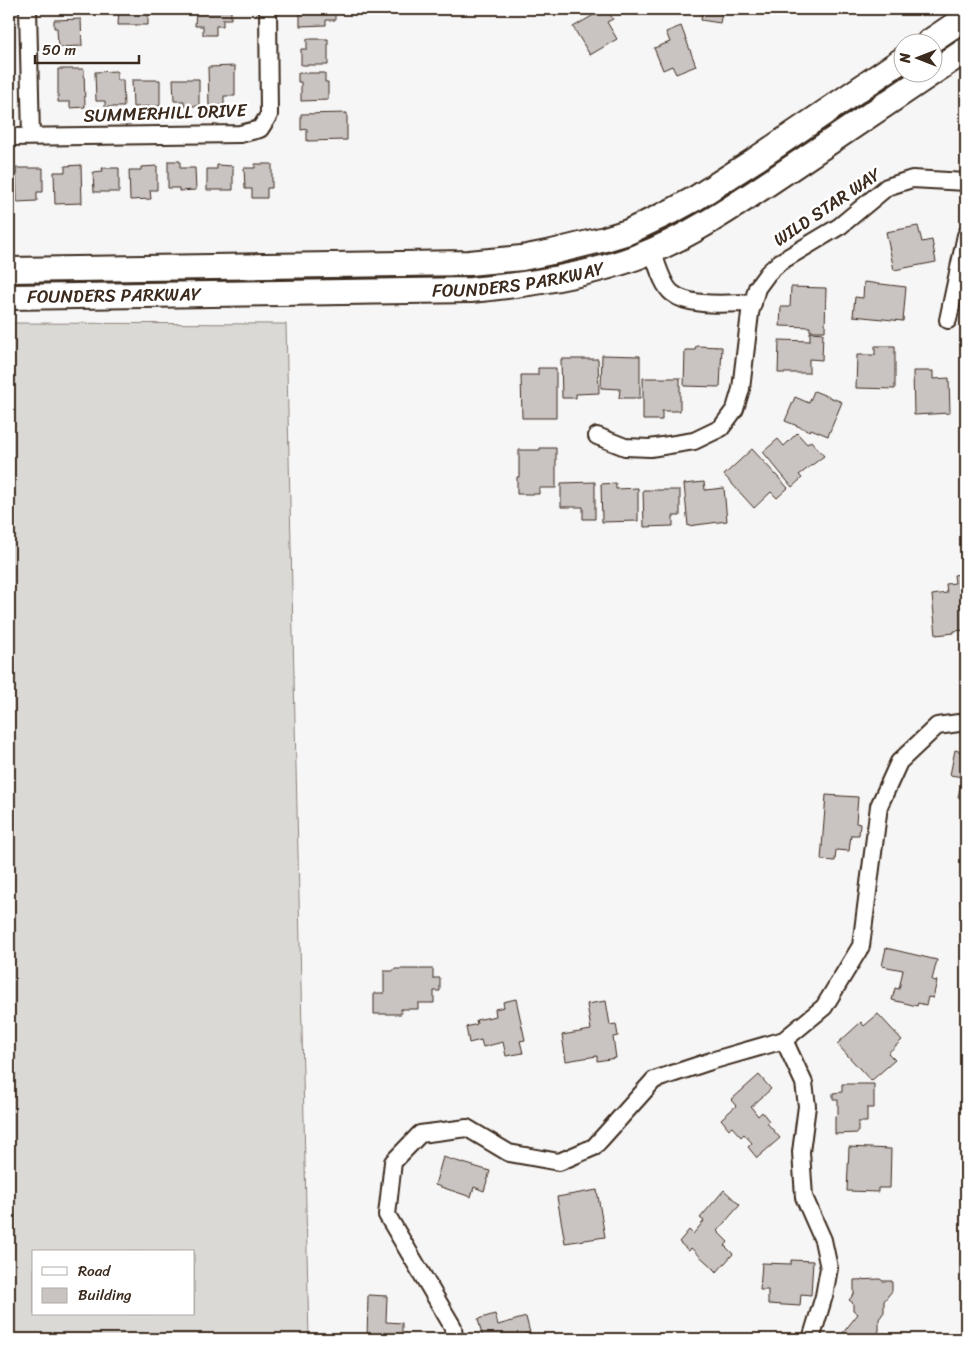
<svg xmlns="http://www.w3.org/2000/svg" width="975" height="1348" viewBox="0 0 975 1348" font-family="Sriracha,sans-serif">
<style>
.grass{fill:#dbd9d6;stroke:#8b827a;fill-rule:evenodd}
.building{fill:#c9c3c1;stroke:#3b2a1e}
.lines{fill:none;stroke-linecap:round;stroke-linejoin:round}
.minor-casing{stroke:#3b2a1e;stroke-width:20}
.highway-casing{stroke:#3b2a1e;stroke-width:28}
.minor{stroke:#fff;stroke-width:16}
.highway{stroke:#fff;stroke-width:24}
.labels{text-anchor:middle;stroke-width:5;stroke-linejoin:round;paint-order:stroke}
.street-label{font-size:18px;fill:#3b2a1e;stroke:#fff}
</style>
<rect width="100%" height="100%" fill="#f7f6f6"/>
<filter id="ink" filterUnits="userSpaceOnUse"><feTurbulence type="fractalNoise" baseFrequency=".02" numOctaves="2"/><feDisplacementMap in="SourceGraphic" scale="10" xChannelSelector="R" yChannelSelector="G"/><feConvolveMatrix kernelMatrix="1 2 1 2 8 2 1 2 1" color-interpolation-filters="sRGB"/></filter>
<g filter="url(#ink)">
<path class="grass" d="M9,323L286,324L309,1339H9ZM34,1252H194V1314H34Z"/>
<g class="building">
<rect x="57" y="9" width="38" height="1"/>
<polygon points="119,9 148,9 148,25 118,25"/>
<rect x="158" y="9" width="27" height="3"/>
<polygon points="196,9 231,9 231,19 223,19 223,26 216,26 216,35 203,35 203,26 195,26"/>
<polygon points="306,9 335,9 335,20 326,20 326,25 300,26 300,10 306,10"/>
<polygon points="604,9 607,9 613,19 607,22 617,39 590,55 573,27"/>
<polygon points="699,9 732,9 731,14 722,13 720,23 701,20 702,10"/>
<polygon points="81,19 82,46 58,47 57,28 54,28 54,20"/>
<polygon points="681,26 696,66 676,74 672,66 663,70 654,48 670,42 666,32"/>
<polygon points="307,39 328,39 328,65 301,65 301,49 307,49"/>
<polygon points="235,66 235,96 224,96 224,106 209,106 208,67"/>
<polygon points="58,69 84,69 85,107 70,108 70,102 58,102"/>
<polygon points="117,71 117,80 123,80 124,107 105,107 105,101 96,101 95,72"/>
<polygon points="298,73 325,73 325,82 328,82 328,100 301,101 301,82 298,82"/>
<polygon points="173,79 199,79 199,106 184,106 184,101 174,101"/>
<polygon points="132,80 160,80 160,106 133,107"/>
<polygon points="347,113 347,140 307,141 307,129 301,130 301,114"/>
<polygon points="168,161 180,161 180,168 195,168 196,190 179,191 179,188 168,188"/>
<polygon points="255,164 272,164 272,188 267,188 267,198 252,198 252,189 245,189 244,168 255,168"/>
<polygon points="81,165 82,203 55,204 54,172 65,172 65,166"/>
<polygon points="217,165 233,166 233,190 207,190 207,169 217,169"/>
<polygon points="157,166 157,190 150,190 151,199 130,200 129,170 141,170 141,167"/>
<polygon points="16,168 43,168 43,192 37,192 37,201 17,202"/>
<polygon points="102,168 119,168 119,192 94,192 93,172 103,171"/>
<polygon points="918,226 922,242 932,240 936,262 894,270 886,232"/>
<polygon points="864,282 906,287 903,321 853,316 855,297 863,298"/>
<polygon points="791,287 826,288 825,331 810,331 810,327 780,326 781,307 790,307"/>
<polygon points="810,332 823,333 822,360 809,359 809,373 778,373 779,340 810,341"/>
<polygon points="696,346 722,347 720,387 684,386 685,350 695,350"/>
<polygon points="875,346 895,346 895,389 856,388 857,355 875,355"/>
<polygon points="602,355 640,356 640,398 619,398 620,389 601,388"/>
<polygon points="561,359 598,359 599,393 576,394 576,398 562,398"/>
<polygon points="538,368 556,368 556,418 522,418 521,375 538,375"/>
<polygon points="913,371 933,371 933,379 949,378 950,413 914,415"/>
<polygon points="643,378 680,378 680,411 662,411 662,420 643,420"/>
<polygon points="814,391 842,402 828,436 811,429 810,431 785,421 795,397 809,403"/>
<polygon points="797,433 807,444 811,441 824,456 799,475 802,478 792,487 763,452 778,439 784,446"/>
<polygon points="540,448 556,448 556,488 539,488 539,494 517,494 517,477 519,477 519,450 540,450"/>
<polygon points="752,449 788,488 777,498 771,492 754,508 724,475"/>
<polygon points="595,482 595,519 583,519 583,507 561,507 561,483"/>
<polygon points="704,482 705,490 724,488 727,521 688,526 684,484"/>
<polygon points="616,483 616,489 638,488 638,521 602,522 601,484"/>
<polygon points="643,490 680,490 680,516 673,516 673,526 644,527"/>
<polygon points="966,573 966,600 964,600 966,630 954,631 954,633 936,635 932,595 947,593 946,584 955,583 954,575"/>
<polygon points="955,750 966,753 966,798 958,797 963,777 950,775"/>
<polygon points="826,795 858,797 856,823 860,824 859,835 851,835 849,851 836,850 835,861 821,860"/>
<polygon points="966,899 966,923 965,923 960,900"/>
<polygon points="886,948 937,960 932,980 937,981 933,998 928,997 926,1005 918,1003 917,1006 892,1000 895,988 899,989 903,970 882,966"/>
<polygon points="394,969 433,969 433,978 440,978 440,991 434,991 434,1003 418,1003 418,1009 401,1009 401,1014 374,1014 374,993 384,993 384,971 394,971"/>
<polygon points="516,999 525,1040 520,1041 523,1053 506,1056 503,1042 483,1047 481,1040 469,1043 466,1027 477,1024 476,1020 496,1016 495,1009 504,1007 503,1002"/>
<polygon points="606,1001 610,1025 616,1024 618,1036 613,1037 616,1058 597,1061 597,1056 566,1061 562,1035 591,1030 587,1004"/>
<polygon points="878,1014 902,1040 888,1053 895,1060 871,1081 837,1044 861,1022 864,1026"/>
<polygon points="759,1075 771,1089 751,1107 758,1116 762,1112 769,1121 767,1123 780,1138 757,1158 748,1147 752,1143 744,1134 741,1137 732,1127 729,1129 721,1119 736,1106 731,1100"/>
<polygon points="842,1084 874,1084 874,1108 867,1108 867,1122 858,1122 858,1133 835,1134 835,1116 838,1115 838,1100 833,1100 833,1093 842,1092"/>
<polygon points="849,1147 891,1149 890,1188 878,1188 878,1192 847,1191"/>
<polygon points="443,1157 490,1171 484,1191 474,1187 471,1197 435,1185"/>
<polygon points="597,1190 605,1237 565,1243 557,1197"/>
<polygon points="724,1190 740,1205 717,1231 728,1242 725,1246 733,1254 717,1272 691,1248 689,1251 679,1242 689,1230 693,1234 704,1221 700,1218"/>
<polygon points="791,1260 813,1261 811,1295 801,1294 800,1306 768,1304 768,1290 760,1290 762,1263 791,1264"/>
<polygon points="880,1279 883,1281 892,1281 892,1291 884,1301 884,1312 879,1319 879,1331 872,1339 838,1339 858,1314 853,1310 853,1303 849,1300 854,1294 854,1280"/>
<polygon points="368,1295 387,1296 386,1322 402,1323 402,1339 367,1339"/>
<polygon points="495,1314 498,1325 526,1317 530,1333 524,1334 525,1339 483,1339 478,1319"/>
</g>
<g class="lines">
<defs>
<g id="minor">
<polyline points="28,9 31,136"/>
<polyline points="9,137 240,134 260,129 269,115 268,9"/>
<path d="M652,251C657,263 662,285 672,293C690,308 730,303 753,303"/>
<polyline points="948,320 966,235"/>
<polyline points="597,436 625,447 650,448 694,441 721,428 735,409 741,389 750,313 757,288 768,273 780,262 840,226 887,187 912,179 966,182"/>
<polyline points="784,1040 804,1083 807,1106 801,1152 804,1197 823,1240 829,1268 824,1296 812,1336"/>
<polyline points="454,1339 453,1327 387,1215 393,1162 420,1134 467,1128 509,1153 559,1162 594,1147 654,1080 711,1061 784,1040 824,1007 861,946 879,806 899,762 937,726 966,722"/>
</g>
<g id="highway">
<polyline points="929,42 966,17"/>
<polyline points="9,270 469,263 522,258 552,252 605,239 628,232 674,210 696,198 755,160 902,60"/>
<path id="s1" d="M9,297L471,290C526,285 586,276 637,257C695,235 746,198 797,164C854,126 910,88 966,50"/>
</g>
</defs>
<use href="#minor" class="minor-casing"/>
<use href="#highway" class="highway-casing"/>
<use href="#minor" class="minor"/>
<use href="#highway" class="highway"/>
</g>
</g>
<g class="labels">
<g class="street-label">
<text transform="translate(165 113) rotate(-2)" y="6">SUMMERHILL DRIVE</text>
<text transform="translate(827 207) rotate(-34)" y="6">WILD STAR WAY</text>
<text dy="6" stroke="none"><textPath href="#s1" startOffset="510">FOUNDERS PARKWAY</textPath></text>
<text dy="6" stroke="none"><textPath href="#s1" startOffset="105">FOUNDERS PARKWAY</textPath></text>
</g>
</g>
<rect width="975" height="1348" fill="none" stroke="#fff" stroke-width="30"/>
<rect x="15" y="15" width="945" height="1318" fill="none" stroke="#3b2a1e" stroke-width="2" filter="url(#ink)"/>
<rect x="32" y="1250" width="162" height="65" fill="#ffffff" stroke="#b1aaa5"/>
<rect x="42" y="1267" width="25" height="8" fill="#ffffff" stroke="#b1aaa5"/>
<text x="78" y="1276" font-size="15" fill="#3b2a1e">Road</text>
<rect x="42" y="1288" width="25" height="15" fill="#c9c3c1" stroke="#b1aaa5"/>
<text x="78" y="1300" font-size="15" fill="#3b2a1e">Building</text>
<g transform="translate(918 58) rotate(270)"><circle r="24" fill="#ffffff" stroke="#b1aaa5"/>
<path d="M0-4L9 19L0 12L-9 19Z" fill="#3b2a1e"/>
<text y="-8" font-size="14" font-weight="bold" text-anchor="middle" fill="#3b2a1e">N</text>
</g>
<path d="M35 55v8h104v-8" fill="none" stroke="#3b2a1e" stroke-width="2.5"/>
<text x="42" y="55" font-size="15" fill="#3b2a1e" stroke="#ffffff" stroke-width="4" paint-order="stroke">50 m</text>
</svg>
